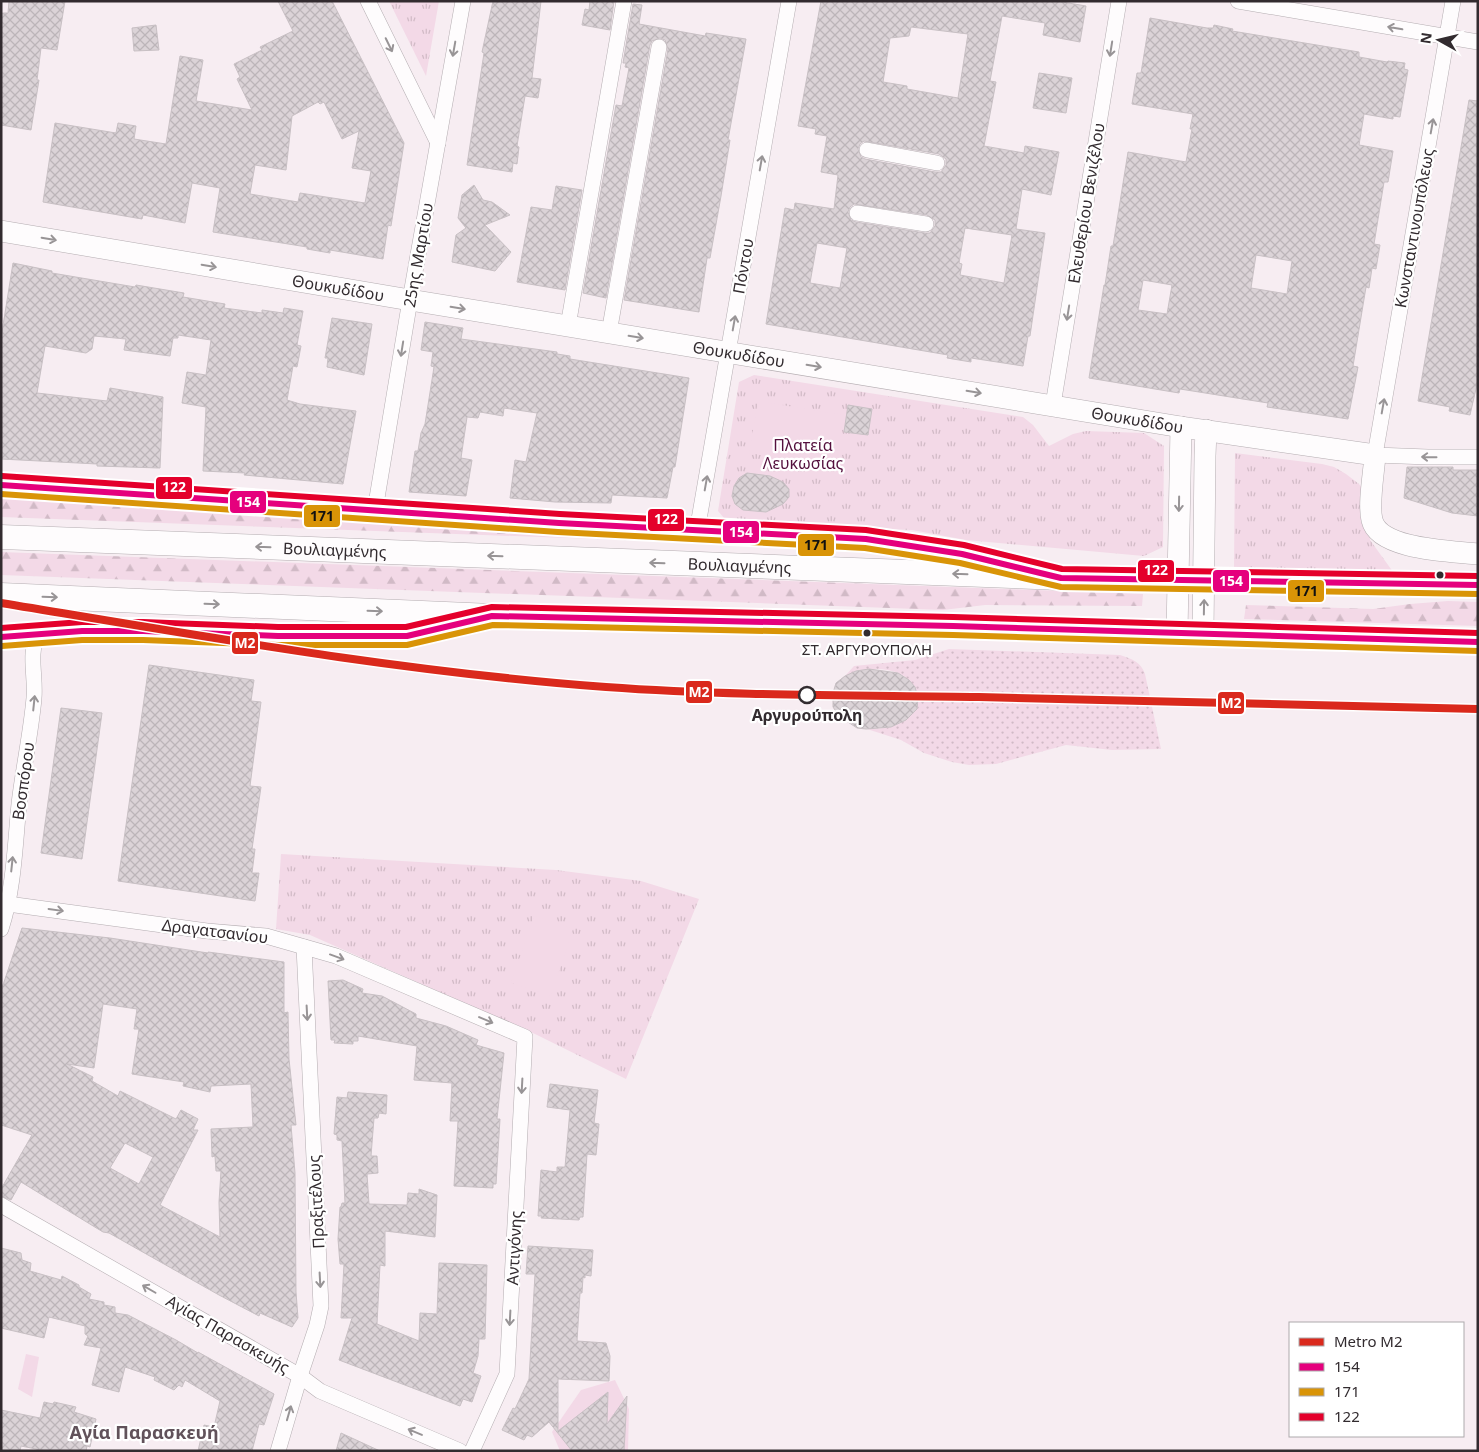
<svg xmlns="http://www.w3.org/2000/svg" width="1479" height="1452" viewBox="0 0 1479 1452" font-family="'Noto Sans',sans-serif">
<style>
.grass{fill:url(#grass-dots)}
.forest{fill:url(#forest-firs)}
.park{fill:url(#park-tufts)}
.garden{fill:#f3d9e7}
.building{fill:url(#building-cross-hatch);stroke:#c8c0c4;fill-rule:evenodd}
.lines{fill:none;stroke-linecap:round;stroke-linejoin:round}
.street-casing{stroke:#b4adb1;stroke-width:16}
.secondary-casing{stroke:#b4adb1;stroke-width:22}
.primary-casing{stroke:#b4adb1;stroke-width:25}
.street{stroke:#fefcfd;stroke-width:15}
.secondary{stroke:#fefcfd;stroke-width:21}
.primary{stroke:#fefcfd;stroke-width:24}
.bus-1-casing{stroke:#fff;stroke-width:10}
.bus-2-casing{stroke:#fff;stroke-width:10}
.bus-3-casing{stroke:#fff;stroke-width:10}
.bus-1{stroke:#e5007d;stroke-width:6}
.bus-2{stroke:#d99407;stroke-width:6}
.bus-3{stroke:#e4002b;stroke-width:6}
.metro-1-casing{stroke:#fff;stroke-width:11}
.metro-1{stroke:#da291c;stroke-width:8}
.oneway{stroke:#989496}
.bus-dot{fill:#322b2f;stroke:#fff;stroke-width:2}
.stop-dot{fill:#fff;stroke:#322b2f;stroke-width:2.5}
.labels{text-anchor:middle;stroke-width:4.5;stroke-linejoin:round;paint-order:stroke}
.bus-label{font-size:15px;fill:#322b2f;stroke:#fff}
.street-label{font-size:16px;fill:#322b2f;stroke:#fff}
.park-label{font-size:16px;fill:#54103d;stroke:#fff}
.stop-label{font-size:16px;font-weight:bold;fill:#322b2f;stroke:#fff}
.neighbourhood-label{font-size:18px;font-weight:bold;fill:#61525a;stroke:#fff}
.line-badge{stroke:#fff;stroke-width:2}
.badge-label{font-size:14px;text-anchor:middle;font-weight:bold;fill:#fff}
.pale-badge-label{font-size:14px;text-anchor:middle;font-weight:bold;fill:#111}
</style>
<defs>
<pattern id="grass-dots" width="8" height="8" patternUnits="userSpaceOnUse" patternTransform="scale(1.25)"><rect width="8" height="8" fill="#f3d9e7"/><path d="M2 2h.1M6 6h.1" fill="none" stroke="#d1bac6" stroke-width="1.8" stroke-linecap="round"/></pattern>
<pattern id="forest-firs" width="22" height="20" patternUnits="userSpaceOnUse" patternTransform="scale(1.25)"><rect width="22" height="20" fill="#f3d9e7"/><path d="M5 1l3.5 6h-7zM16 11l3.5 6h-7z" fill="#d1bac6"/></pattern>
<pattern id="park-tufts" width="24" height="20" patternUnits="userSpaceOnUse" patternTransform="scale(1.25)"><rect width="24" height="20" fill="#f3d9e7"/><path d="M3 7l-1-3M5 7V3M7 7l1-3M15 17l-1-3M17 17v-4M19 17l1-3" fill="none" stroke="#d1bac6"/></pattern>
<pattern id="building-cross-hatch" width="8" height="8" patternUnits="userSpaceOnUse" patternTransform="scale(1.25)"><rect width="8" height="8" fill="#dbd3d7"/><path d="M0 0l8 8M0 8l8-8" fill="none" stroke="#bcb5b9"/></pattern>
</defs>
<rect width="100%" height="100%" fill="#f7edf2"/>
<path class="grass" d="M949,649L1120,655C1132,659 1141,662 1145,674L1161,749L1112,750L1066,745L996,764L969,765L952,762L924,753L901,740L867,729C874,728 882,729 890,727C897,725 905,721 910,716C924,702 916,680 898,673C881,666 861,669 845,676L854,666L915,660Z"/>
<g class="forest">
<polygon points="1,496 446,524 647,541 1,517"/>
<polygon points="1,552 1143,594 1142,606 985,605 943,610 1,575"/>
<polygon points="1448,601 1478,602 1478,626 1244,619 1246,605 1373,609 1410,604"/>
</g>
<g class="park">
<polygon points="389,1 439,1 426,76"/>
<polygon points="754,375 1023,417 1033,425 1049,446 1073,434 1086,431 1144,433 1164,446 1163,547 1144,556 966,540 912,530 731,522 724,518 718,511 739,382"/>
<polygon points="1235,453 1322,464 1334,467 1346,474 1359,484 1366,494 1370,540 1396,576 1234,569"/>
<polygon points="281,854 556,870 641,881 699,899 626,1079 535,1034 310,935 276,929"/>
</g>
<g class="garden">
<polygon points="758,401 844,415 835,467 749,453"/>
<polygon points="534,916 573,929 551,996 511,983"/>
<polygon points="26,1354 39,1357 32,1397 18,1389"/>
<polygon points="615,1380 629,1409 628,1451 560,1451 552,1432 581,1390"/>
</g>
<g class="building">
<polygon points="9,1 65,1 57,50 41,48 37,80 39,80 31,130 1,125 1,13 8,13"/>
<path d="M278,1H332L404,143L391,226L388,225L383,259L330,250V253L307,249V247L213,232L220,188L192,183L185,223L143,215L142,219L43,202L55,123L116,133L118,123L136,126L134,139L166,144L180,56L203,60L196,101L252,110L237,79L240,77L234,64L262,50L260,47L293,31ZM318,102L320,104L324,102L342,139L359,131L352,168L371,171L365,203L300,193L298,202L250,194L255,165L286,170L292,116Z"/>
<polygon points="493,1 541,1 532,78 541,79 538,98 525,96 517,146 519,147 517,164 513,163 512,172 467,165 484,53 482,52"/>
<polygon points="590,1 614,1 610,30 582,25 585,9 589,10"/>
<path d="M821,1H1057L1086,6L1080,42L1043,35L1045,23L1002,16L990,81L996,82L984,146L1024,153L1025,146L1059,152L1051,195L1022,189L1016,229L1045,233L1030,336H1028L1023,366L971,358V362L947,358L948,355L766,324L785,208L794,210L795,203L834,209L838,175L821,172L827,136L815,134L816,129L798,126ZM911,27L968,34L958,98L907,89V86L883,82L890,38L909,36ZM864,141L939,154L946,159V165L941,172H935L865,159L861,157L858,149L860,144ZM854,204L927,215L935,220V226L930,233H925L856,222L851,220L848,212L850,207ZM965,228L1012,235L1004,283L960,275L962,264L959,263ZM817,243L847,248L840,288L810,283Z"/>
<polygon points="633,4 642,5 639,24 705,36 706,33 746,39 728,140 730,140 721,196 710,258 707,258 699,312 624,300 668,49 665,40 660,38 652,41 650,45 606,298 583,293 616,105 622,106 629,68 625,67 626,63 623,63"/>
<path d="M1150,18L1207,28H1213L1214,25L1233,29L1232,31L1359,52V57L1387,62L1388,61L1405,63L1404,69L1408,70L1400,117L1393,116V119L1364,114L1359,145L1393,151L1388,182H1384L1374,244L1380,245L1376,269L1372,268L1369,288L1366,287L1353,366L1358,367L1348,419L1267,407L1268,403L1180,389L1179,393L1089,378L1104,285H1105L1111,246H1113L1128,152L1186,162L1192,129H1190L1193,114L1132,104L1137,73H1141ZM1256,255L1292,261L1287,294L1251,288ZM1143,280L1172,285L1167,314L1138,310Z"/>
<polygon points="156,25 159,50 134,51 132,28"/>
<polygon points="1039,73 1072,78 1066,113 1033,108"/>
<polygon points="1469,100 1478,101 1478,380 1470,415 1449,411 1450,407 1418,401"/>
<polygon points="474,185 483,200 492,202 510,215 485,225 511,252 495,271 452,262 456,235 466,228 458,218 462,195"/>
<polygon points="556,186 582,190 565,290 517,282 531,207 552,210"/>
<polygon points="13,263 52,271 52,273 135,287 136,285 184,293 183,297 225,304 224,308 262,313 262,310 283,313 284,308 303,311 297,345 301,346 297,367 293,366 287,400 300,404 356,411 343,484 244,475 245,473 203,471 206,407 182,403 187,372 206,375 211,340 178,335 178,338 173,338 170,356 124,350 126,339 94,336 92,349 86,353 45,346 37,393 107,401 110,388 163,397 160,468 97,466 97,464 1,459 1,338"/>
<polygon points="332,318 372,324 364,375 327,367 328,358 325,358"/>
<polygon points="425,322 463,328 461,339 557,352 557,354 570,356 570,359 689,378 675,467 673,467 667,498 612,495 611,503 555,502 510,498 515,460 526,462 537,413 504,408 503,416 480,412 478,418 467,417 461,458 472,460 466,496 409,492 415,451 418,451 421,433 425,424 434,367 431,366 433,352 421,350"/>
<polygon points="848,405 872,409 868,435 844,432"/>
<polygon points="1407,467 1453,467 1453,470 1478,470 1478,516 1452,513 1404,498"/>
<polygon points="747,473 770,476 783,482 789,489 789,497 783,504 766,512 743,510 735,504 732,496 734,486 739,478"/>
<polygon points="149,665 254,680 251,701 261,702 250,786 261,787 252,849 255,849 252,873 259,873 255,901 118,881"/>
<polygon points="869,669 898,673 909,680 915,687 918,698 917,709 906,720 891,727 866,729 857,728 839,716 833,707 833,693 836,683 845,676 856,671"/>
<polygon points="61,708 102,713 82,859 41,853"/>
<path d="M22,928L110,938L208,953V952L284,962V1013L288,1012L289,1059L296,1125H291L295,1173L296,1292L298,1318L292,1327L260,1313L259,1316L219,1295L109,1233L103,1232L21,1182L11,1200L1,1196V1189L32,1135L1,1125V991ZM103,1004L137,1009L134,1029H139L132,1074L184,1082L183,1086L210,1092L211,1086L251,1084L253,1127L211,1129L212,1157L215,1156L216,1171H221L219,1202L220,1237L160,1205L198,1130H193L198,1119L181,1110L176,1119L120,1091L118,1096L92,1081L93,1077L67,1064L94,1068ZM125,1143L153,1157L139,1184L110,1168Z"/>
<polygon points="343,980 363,989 362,993 382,996 416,1014 416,1018 446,1026 478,1040 476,1045 504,1053 497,1119 500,1119 496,1184 493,1184 493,1188 454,1186 458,1121 450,1121 452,1083 414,1080 417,1046 358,1036 358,1041 353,1041 353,1044 334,1043 335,1040 331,1040 328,981"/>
<polygon points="550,1084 598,1090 594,1123 599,1124 596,1155 587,1154 583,1217 580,1217 579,1220 541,1218 542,1216 538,1216 541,1170 557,1172 557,1167 565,1167 570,1110 547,1107"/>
<polygon points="348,1092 387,1095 386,1114 379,1113 378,1118 374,1118 371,1156 377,1156 378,1173 367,1174 369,1204 407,1205 408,1193 419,1194 419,1189 437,1195 435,1237 385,1231 385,1266 380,1265 377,1324 419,1341 420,1313 437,1314 439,1263 487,1265 485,1339 479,1339 478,1356 473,1373 481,1376 472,1402 463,1399 460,1406 339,1360 352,1318 341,1318 344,1264 340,1264 338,1239 340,1207 341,1207 342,1203 345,1203 342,1141 337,1140 337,1135 334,1134 337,1097 347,1098"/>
<polygon points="528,1246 593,1250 591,1276 585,1275 585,1278 583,1277 582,1293 580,1293 577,1341 606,1343 610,1356 609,1381 558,1379 558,1431 608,1392 607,1424 627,1396 624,1451 572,1451 549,1422 532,1437 527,1435 524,1440 502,1430 513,1408 515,1409 529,1379 535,1274 526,1274"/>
<polygon points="1,1248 21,1253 22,1260 31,1263 30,1271 61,1280 62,1276 79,1285 79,1287 91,1294 89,1299 104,1302 104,1305 115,1307 115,1313 128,1315 176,1340 198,1353 198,1352 274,1394 264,1425 259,1424 252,1451 198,1451 204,1425 214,1427 220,1401 185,1380 182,1387 179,1385 174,1390 154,1380 155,1377 125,1367 119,1392 92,1385 101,1348 84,1345 88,1336 85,1334 85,1326 49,1317 44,1338 1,1328"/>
<polygon points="44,1402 53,1404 54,1402 76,1407 74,1412 96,1419 90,1447 87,1446 86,1451 46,1451 21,1446 20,1451 1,1451 1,1410 40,1418"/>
<polygon points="341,1433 380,1451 336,1451"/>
</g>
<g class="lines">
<defs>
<g id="street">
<polyline points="368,1 438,143"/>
<polyline points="1238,1 1478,42"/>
<polyline points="1453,1 1375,455 1428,457 1478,457"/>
<polyline points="867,150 937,163"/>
<polyline points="857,213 926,224"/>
<polyline points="568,326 624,1"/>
<polyline points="609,333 659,47"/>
<polyline points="1053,405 1119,1"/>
<polyline points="375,510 410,300 463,1"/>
<polyline points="697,531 789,1"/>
<polyline points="8,904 207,931 266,936 336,956 525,1037 507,1374 472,1451"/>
<path d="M1,929C14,889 15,845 19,804C23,769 31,733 34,698C36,676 28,654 38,634"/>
<polyline points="1,1205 300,1376 320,1391 460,1451"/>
<polyline points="278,1451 300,1376 317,1325 321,1306 304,947"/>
</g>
<g id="secondary">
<path id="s1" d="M1,231L410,300L1181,427L1375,455C1374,472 1368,504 1372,520C1379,550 1452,551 1478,554"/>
<polyline points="1,485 559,523 866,539 962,554 1031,571"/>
<polyline points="1177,633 1181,427"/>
<polyline points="1203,633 1205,456 1206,430"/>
<polyline points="1,637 82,631 143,631 278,636 407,636 476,620"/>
</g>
<g id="primary">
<path id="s2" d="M1,537L1061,578L1478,585"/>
<polyline points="1,595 492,616 953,626 1478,642"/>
</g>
</defs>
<use href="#street" class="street-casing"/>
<use href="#secondary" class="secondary-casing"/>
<use href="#primary" class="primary-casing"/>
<use href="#street" class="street"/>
<use href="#secondary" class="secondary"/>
<use href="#primary" class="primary"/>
<defs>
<g id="bus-1">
<polyline points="1,485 559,523 866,539 962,554 1061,578 1478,585"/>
<polyline points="1,637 82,631 143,631 278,636 407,636 492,616 953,626 1478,642"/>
</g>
<g id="bus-2">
<polyline points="1,494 558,532 865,548 960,563 1061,587 1478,594"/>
<polyline points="2,646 82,640 143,640 278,645 407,645 493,625 953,635 1478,651"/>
</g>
<g id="bus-3">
<polyline points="2,476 560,514 866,530 964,545 1062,569 1478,576"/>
<polyline points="1,628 82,622 143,622 278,627 406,627 492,607 953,617 1478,633"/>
</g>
</defs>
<use href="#bus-1" class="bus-1-casing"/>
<use href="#bus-2" class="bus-2-casing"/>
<use href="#bus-3" class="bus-3-casing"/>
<use href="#bus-1" class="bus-1"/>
<use href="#bus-2" class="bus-2"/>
<use href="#bus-3" class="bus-3"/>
<defs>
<path id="metro-1" d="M1,603C202,636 403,672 606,687C730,696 855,695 979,697C1145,700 1311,705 1478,709"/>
</defs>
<use href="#metro-1" class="metro-1-casing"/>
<use href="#metro-1" class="metro-1"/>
</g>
<defs><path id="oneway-shaft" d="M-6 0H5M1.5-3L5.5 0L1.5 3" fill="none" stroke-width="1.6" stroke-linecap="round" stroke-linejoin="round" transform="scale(1.25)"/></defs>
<g class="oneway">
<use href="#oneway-shaft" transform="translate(1395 28) rotate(-170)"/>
<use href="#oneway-shaft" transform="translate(389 45) rotate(64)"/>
<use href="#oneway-shaft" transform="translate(454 49) rotate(100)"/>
<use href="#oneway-shaft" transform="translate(1111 49) rotate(99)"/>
<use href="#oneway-shaft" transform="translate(1432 126) rotate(-80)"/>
<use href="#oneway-shaft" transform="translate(761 163) rotate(-80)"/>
<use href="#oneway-shaft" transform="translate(49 239) rotate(10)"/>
<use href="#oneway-shaft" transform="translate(209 266) rotate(10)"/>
<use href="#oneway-shaft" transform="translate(458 308) rotate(9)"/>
<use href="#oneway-shaft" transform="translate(1068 313) rotate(99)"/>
<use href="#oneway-shaft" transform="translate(734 323) rotate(-80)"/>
<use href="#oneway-shaft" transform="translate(636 337) rotate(9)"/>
<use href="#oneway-shaft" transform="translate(402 349) rotate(99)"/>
<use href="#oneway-shaft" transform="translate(814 366) rotate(9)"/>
<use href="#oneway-shaft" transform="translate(974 392) rotate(9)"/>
<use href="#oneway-shaft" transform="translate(1383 406) rotate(-80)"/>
<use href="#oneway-shaft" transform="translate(1429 457) rotate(-179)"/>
<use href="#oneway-shaft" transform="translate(706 483) rotate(-80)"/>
<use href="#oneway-shaft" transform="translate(1179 504) rotate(91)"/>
<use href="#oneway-shaft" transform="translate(263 547) rotate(-178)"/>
<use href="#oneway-shaft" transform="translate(495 556) rotate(-178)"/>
<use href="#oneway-shaft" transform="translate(657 563) rotate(-178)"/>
<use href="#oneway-shaft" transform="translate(960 574) rotate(-178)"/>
<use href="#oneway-shaft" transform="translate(50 597) rotate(2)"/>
<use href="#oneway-shaft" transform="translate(212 604) rotate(2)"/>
<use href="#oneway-shaft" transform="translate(1204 607) rotate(-89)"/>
<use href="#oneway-shaft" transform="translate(375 611) rotate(2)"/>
<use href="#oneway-shaft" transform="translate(34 703) rotate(-84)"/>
<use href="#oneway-shaft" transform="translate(12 864) rotate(-84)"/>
<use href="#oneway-shaft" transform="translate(56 910) rotate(8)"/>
<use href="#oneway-shaft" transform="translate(337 957) rotate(20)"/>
<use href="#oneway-shaft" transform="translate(307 1013) rotate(87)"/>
<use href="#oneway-shaft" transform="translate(486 1020) rotate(23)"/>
<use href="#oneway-shaft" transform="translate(522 1086) rotate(93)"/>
<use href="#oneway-shaft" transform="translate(320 1280) rotate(87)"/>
<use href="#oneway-shaft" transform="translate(149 1289) rotate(-150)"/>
<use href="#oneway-shaft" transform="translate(510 1318) rotate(93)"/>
<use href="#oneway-shaft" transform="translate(289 1413) rotate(-74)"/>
<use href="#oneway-shaft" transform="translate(415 1432) rotate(-157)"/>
</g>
<g class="bus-dot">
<circle cx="1440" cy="575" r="4.5"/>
<circle cx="867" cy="633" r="4.5"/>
</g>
<circle class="stop-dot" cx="807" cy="695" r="8"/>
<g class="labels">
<g class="bus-label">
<text x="867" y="655">ΣΤ. ΑΡΓΥΡΟΥΠΟΛΗ</text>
</g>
<g class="street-label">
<text transform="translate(1086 203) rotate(-81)" y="6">Ελευθερίου Βενιζέλου</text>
<text transform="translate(1414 228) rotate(-80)" y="6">Κωνσταντινουπόλεως</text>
<text transform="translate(418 255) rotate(-80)" y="6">25ης Μαρτίου</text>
<text transform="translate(743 266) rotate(-80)" y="6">Πόντου</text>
<text dy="6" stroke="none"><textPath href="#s1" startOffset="342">Θουκυδίδου</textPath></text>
<text dy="6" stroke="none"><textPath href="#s1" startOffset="748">Θουκυδίδου</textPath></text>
<text dy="6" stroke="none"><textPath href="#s1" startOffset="1152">Θουκυδίδου</textPath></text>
<text dy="6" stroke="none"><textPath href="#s2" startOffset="334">Βουλιαγμένης</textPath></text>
<text dy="6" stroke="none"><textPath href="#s2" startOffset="739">Βουλιαγμένης</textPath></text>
<text transform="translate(23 781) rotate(-82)" y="6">Βοσπόρου</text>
<text transform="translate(215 931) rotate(7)" y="6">Δραγατσανίου</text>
<text transform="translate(316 1202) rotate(-93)" y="6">Πραξιτέλους</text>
<text transform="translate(514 1248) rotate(-87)" y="6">Αντιγόνης</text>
<text transform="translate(228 1334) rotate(30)" y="6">Αγίας Παρασκευής</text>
</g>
<g class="park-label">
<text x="803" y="451">Πλατεία<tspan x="803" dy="18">Λευκωσίας</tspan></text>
</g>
<g class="stop-label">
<text x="807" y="721">Αργυρούπολη</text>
</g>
<g class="neighbourhood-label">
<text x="144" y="1439">Αγία Παρασκευή</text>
</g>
</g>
<g class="line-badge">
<rect x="155" y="476" width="38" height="24" rx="5" fill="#e4002b"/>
<rect x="229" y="490" width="38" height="24" rx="5" fill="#e5007d"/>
<rect x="303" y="504" width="38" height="24" rx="5" fill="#d99407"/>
<rect x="647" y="508" width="38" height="24" rx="5" fill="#e4002b"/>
<rect x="722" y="520" width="38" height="24" rx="5" fill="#e5007d"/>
<rect x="797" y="533" width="38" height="24" rx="5" fill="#d99407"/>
<rect x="1137" y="559" width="38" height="24" rx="5" fill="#e4002b"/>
<rect x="1212" y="569" width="38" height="24" rx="5" fill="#e5007d"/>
<rect x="1287" y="579" width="38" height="24" rx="5" fill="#d99407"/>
<rect x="231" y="631" width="28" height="24" rx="5" fill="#da291c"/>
<rect x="685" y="680" width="28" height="24" rx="5" fill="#da291c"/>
<rect x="1217" y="691" width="28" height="24" rx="5" fill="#da291c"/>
</g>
<g class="badge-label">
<text x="174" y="492">122</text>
<text x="248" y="507">154</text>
<text x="666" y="524">122</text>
<text x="741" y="537">154</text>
<text x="1156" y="575">122</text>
<text x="1231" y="586">154</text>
<text x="245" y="648">Μ2</text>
<text x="699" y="697">Μ2</text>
<text x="1231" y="708">Μ2</text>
</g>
<g class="pale-badge-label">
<text x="322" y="521">171</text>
<text x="816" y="550">171</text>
<text x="1306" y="596">171</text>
</g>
<rect width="1479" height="1452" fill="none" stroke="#322b2f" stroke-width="5"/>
<rect x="1289" y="1322" width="175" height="115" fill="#ffffff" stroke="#adaaac"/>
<rect x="1299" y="1338" width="25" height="8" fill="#da291c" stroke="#adaaac"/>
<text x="1334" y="1347" font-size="15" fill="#322b2f">Metro Μ2</text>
<rect x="1299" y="1363" width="25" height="8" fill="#e5007d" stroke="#adaaac"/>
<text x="1334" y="1372" font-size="15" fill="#322b2f">154</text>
<rect x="1299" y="1388" width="25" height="8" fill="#d99407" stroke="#adaaac"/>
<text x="1334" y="1397" font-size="15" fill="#322b2f">171</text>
<rect x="1299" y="1413" width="25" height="8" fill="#e4002b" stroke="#adaaac"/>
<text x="1334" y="1422" font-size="15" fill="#322b2f">122</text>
<g transform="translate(1439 40) rotate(278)" stroke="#ffffff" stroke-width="4" paint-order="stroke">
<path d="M0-4L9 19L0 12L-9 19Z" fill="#322b2f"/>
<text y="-8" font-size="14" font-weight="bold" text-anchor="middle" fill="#322b2f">N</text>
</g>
</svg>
